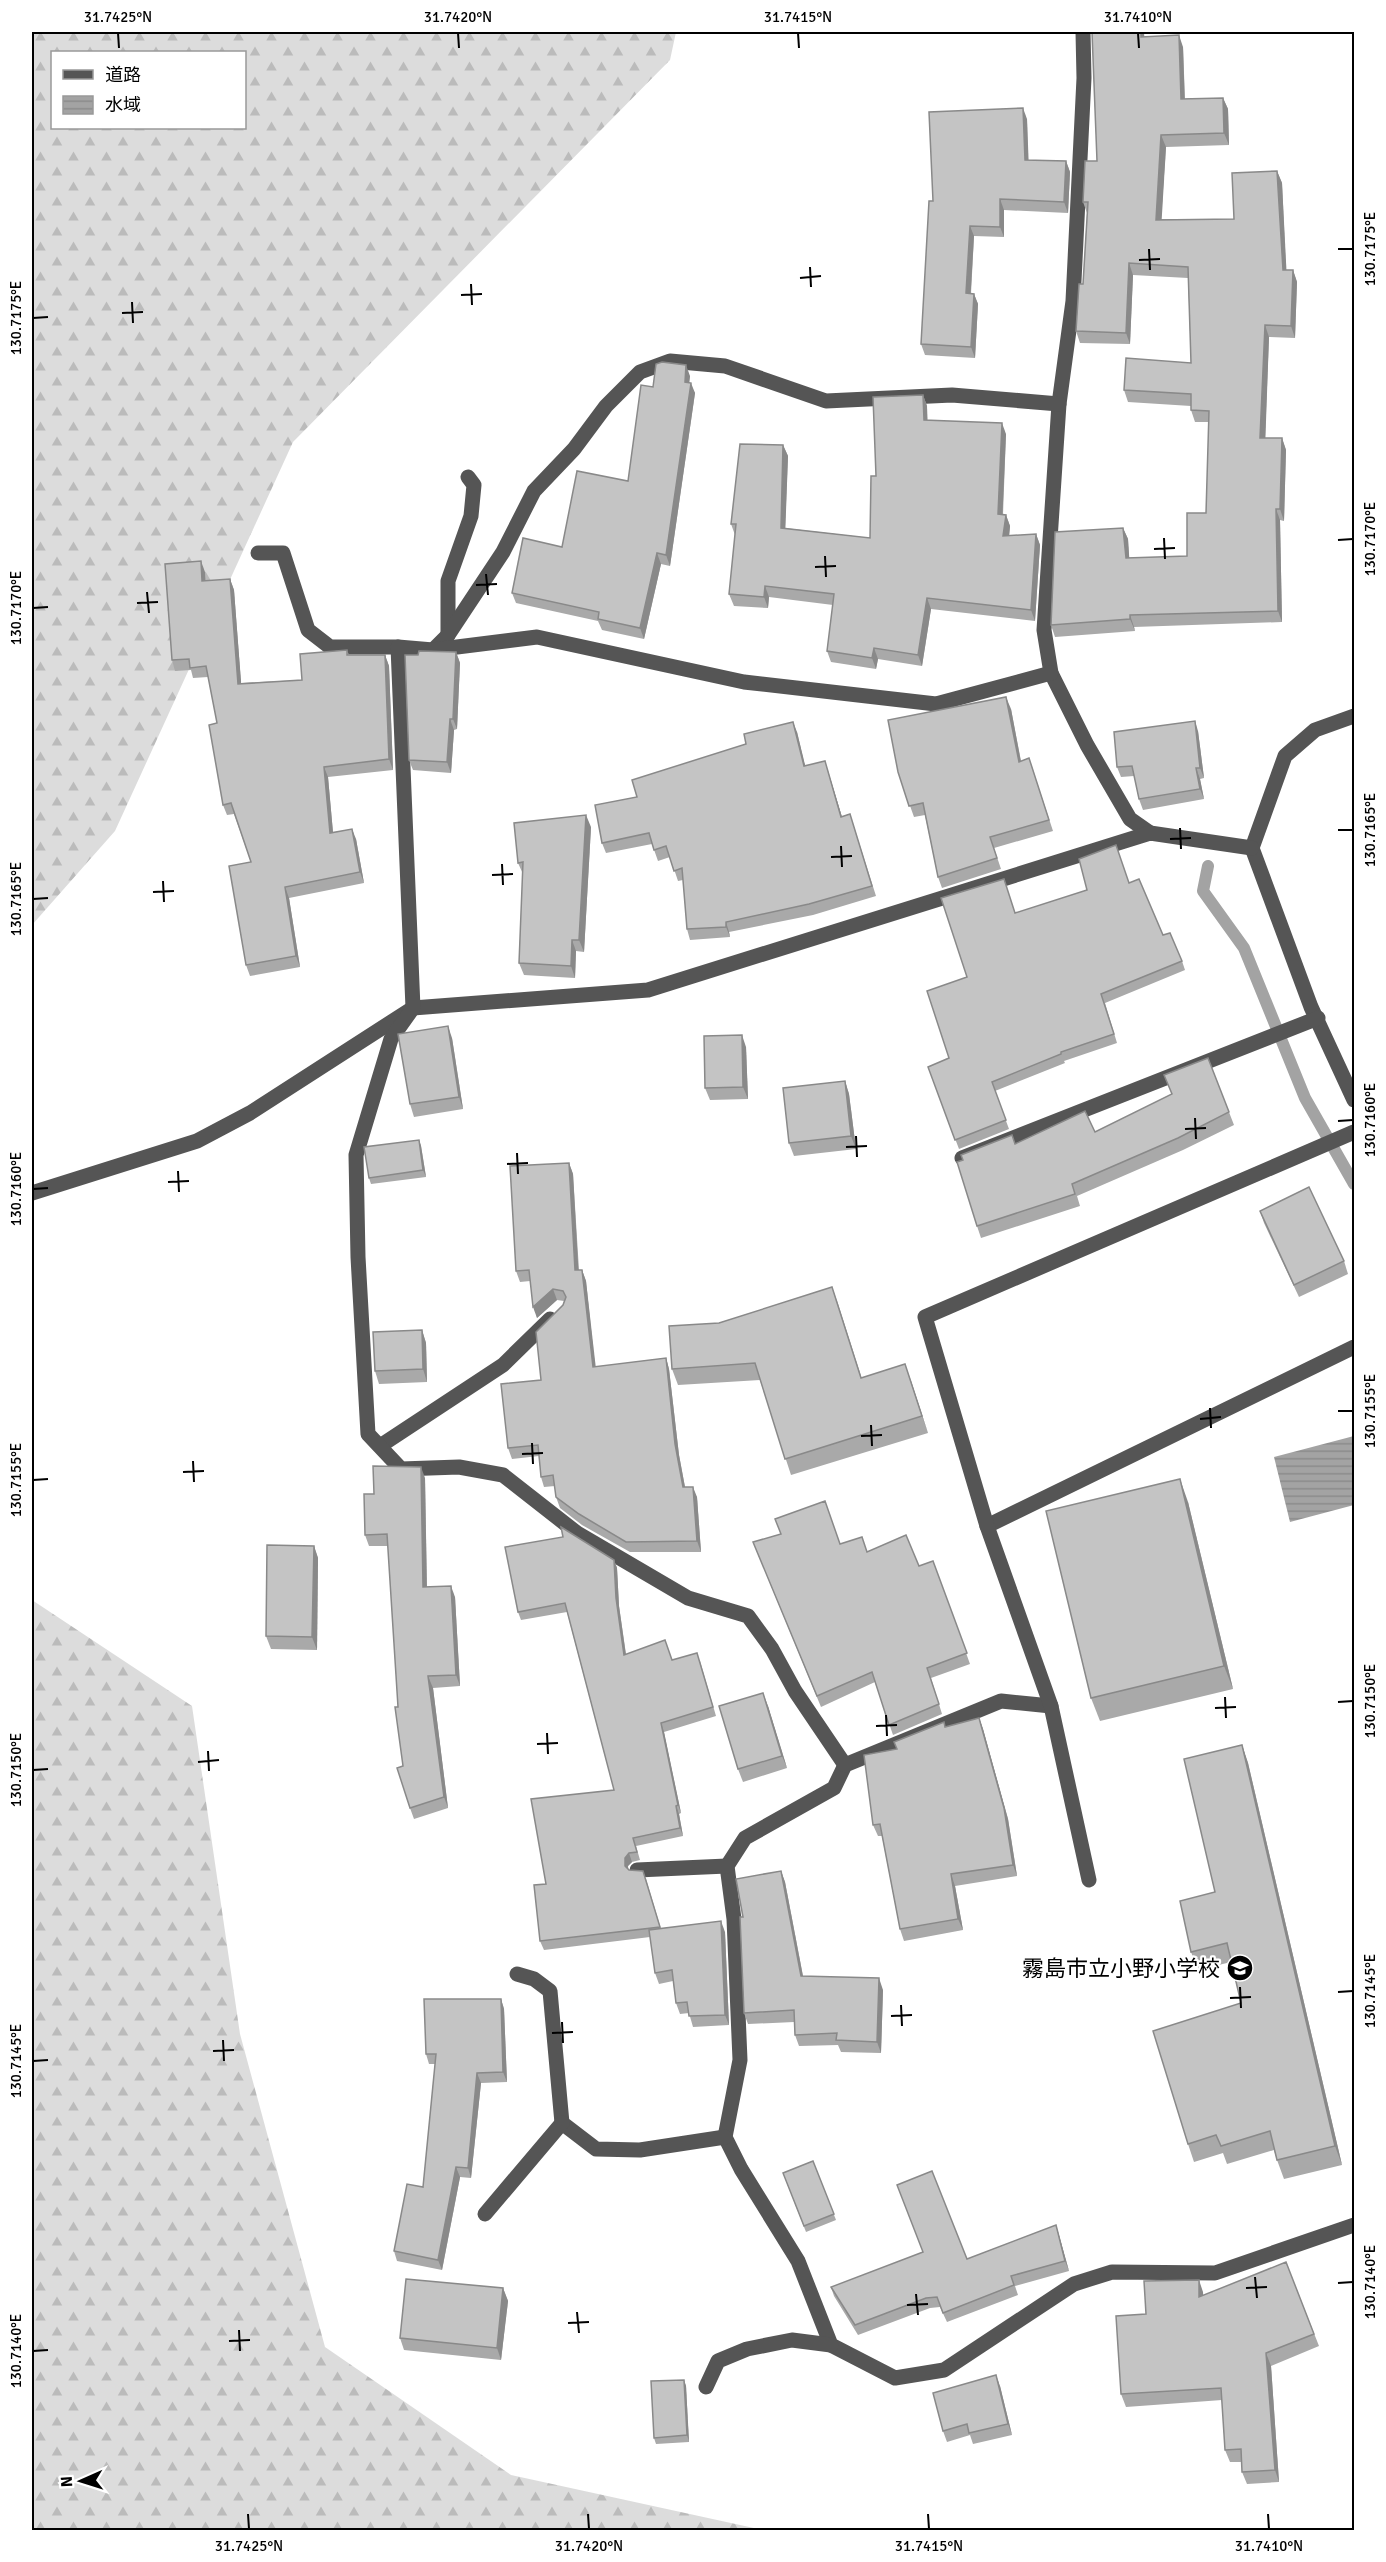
<svg xmlns="http://www.w3.org/2000/svg" width="1386" height="2562" viewBox="0 0 1386 2562" font-family="Signika,'Noto Sans JP',sans-serif">
<style>
.forest{fill:url(#forest-firs);fill-rule:evenodd}
.water{fill:url(#water-rules)}
.lines{fill:none;stroke-linecap:round;stroke-linejoin:round}
.stream{stroke:#a3a3a3;stroke-width:12}
.minor{stroke:#555;stroke-width:15}
.wall{fill:#a9a9a9}
.shaded-wall{fill:#898989}
.building{fill:#c4c4c4;stroke:#898989;stroke-width:1.5}
.ticks{fill:none;stroke:#000;stroke-width:2}
.labels{text-anchor:middle;stroke-width:4.5;stroke-linejoin:round;paint-order:stroke}
.poi-label{font-size:22px;fill:#000;stroke:#fff;text-anchor:end}
.neatline{fill:none;stroke:#000;stroke-width:2}
.ticks-label{font-size:15px;text-anchor:middle;fill:#000}
</style>
<defs>
<pattern id="forest-firs" width="22" height="20" patternUnits="userSpaceOnUse" patternTransform="scale(1.5)"><rect width="22" height="20" fill="#dcdcdc"/><path d="M5 1l3.5 6h-7zM16 11l3.5 6h-7z" fill="#bbb"/></pattern>
<pattern id="water-rules" width="6" height="5" patternUnits="userSpaceOnUse" patternTransform="scale(1.5)"><rect width="6" height="5" fill="#a3a3a3"/><path d="M0 2.5h6" fill="none" stroke="#8b8b8b"/></pattern>
</defs>
<rect width="100%" height="100%" fill="#fff"/>
<g class="forest">
<path d="M32,32H676L670,60L293,442L115,831L32,925ZM52,52H244V128H52Z"/>
<polygon points="32,1600 192,1706 240,2034 325,2347 511,2475 763,2530 32,2530"/>
</g>
<polygon class="water" points="1354,1436 1354,1505 1290,1522 1274,1457"/>
<g class="lines">
<polyline class="stream" points="1208,866 1203,891 1244,948 1305,1098 1354,1184"/>
<g class="minor">
<polyline points="1083,32 1084,78 1073,301 1059,404 1044,630 1051,673 1087,745 1130,819 1150,833"/>
<polyline points="258,553 283,553 308,630 330,647 398,647"/>
<polyline points="448,635 448,581 471,516 474,485 468,477"/>
<polyline points="433,650 448,635 503,552 534,491 574,449 606,406 640,372 670,361 725,366 826,401 952,395 1059,404"/>
<polyline points="1354,716 1315,730 1285,756 1252,848 1311,1007 1354,1100"/>
<polyline points="962,1158 1318,1018"/>
<polyline points="32,1193 197,1141 250,1113 413,1008 648,990 1150,833 1252,848"/>
<polyline points="380,1446 503,1365 550,1319"/>
<polyline points="987,1526 1354,1347"/>
<polyline points="1051,1706 1001,1701 845,1765 834,1788 745,1838 727,1866 734,1919 740,2060 725,2137 741,2169 798,2261 831,2345 895,2378 944,2370 1074,2284 1112,2272 1215,2273 1354,2225"/>
<polyline points="845,1765 795,1691 772,1649 748,1616 688,1598 577,1533 503,1475 459,1467 401,1469 368,1434 358,1257 356,1155 391,1039 413,1008 398,647 433,650 537,637 744,682 936,704 1051,673"/>
<polyline points="637,1870 727,1866"/>
<polyline points="1089,1880 1051,1706 987,1526 925,1317 1354,1132"/>
<polyline points="517,1974 534,1979 550,1991 562,2123 596,2149 640,2150 725,2137"/>
<polyline points="485,2214 562,2123"/>
<polyline points="706,2387 718,2361 747,2349 792,2340 831,2345"/>
</g>
</g>
<g class="wall">
<polygon points="1092,32 1144,32 1144,37 1183,47 1185,99 1223,98 1228,109 1229,145 1166,147 1161,219 1234,219 1277,171 1282,183 1286,270 1293,270 1297,282 1295,338 1269,337 1265,438 1282,438 1286,450 1284,521 1280,520 1282,622 1134,627 1135,631 1055,637 1051,625 1123,528 1128,539 1129,558 1187,556 1206,513 1209,422 1195,422 1191,410 1191,406 1128,402 1124,390 1191,363 1188,278 1133,275 1130,344 1080,343 1076,331 1083,284 1087,213 1083,202 1097,161"/>
<polygon points="1027,119 1028,160 1066,161 1070,172 1068,213 1004,210 1004,237 974,236 971,294 974,294 978,304 975,358 925,355 921,344 933,201"/>
<polygon points="690,376 689,383 695,393 670,566 661,564 644,639 602,630 598,621 516,603 512,593 562,547 628,481 653,387"/>
<polygon points="923,395 927,406 927,420 1006,434 1003,515 1006,515 1010,526 1009,536 1036,534 1040,545 1035,621 931,609 922,666 878,659 876,669 831,662 827,651 833,605 769,597 768,608 734,606 729,594 735,535 731,524 783,445 788,456 785,528 870,538 876,476"/>
<polygon points="205,572 205,581 230,579 234,590 241,683 302,680 347,650 349,655 385,655 389,666 393,770 328,777 333,832 356,839 364,883 289,898 300,967 250,976 246,965 251,862 234,814 227,815 223,805 217,723 208,677 193,678 191,670 175,671 172,660"/>
<polygon points="456,652 460,663 457,729 454,730 451,773 413,770 409,760 418,655"/>
<polygon points="1011,709 1021,761 1033,770 1053,831 994,848 1001,869 942,888 938,877 925,815 914,817 898,772"/>
<polygon points="1198,731 1204,778 1200,779 1204,799 1143,810 1139,799 1134,776 1121,777 1117,767"/>
<polygon points="797,732 805,766 828,771 842,817 850,814 876,896 813,915 729,932 730,937 690,940 687,929 683,880 678,881 670,857 658,861 652,844 606,853 602,843 637,797"/>
<polygon points="591,827 584,952 576,951 575,978 524,975 519,963 523,874 518,863"/>
<polygon points="1129,883 1163,935 1182,961 1185,970 1105,1003 1117,1043 1064,1061 1065,1063 995,1091 1009,1129 959,1149 928,1067 949,1058 967,977 1015,913"/>
<polygon points="452,1038 463,1109 414,1117 410,1104"/>
<polygon points="746,1047 748,1099 710,1100 705,1088"/>
<polygon points="1208,1058 1234,1125 1183,1150 1077,1196 1080,1206 981,1238 977,1226 1015,1144 1095,1132 1172,1094"/>
<polygon points="845,1081 849,1094 856,1149 794,1156 789,1143"/>
<polygon points="419,1140 421,1146 426,1177 371,1184 369,1178"/>
<polygon points="569,1163 573,1174 579,1270 582,1270 586,1281 595,1367 666,1358 669,1369 679,1455 685,1487 697,1497 701,1552 630,1552 582,1525 560,1508 556,1497 555,1486 544,1487 541,1477 539,1456 512,1459 508,1448 541,1380 564,1301 557,1300 537,1318 530,1281 520,1282 516,1271"/>
<polygon points="1260,1211 1344,1261 1348,1274 1299,1297 1264,1223"/>
<polygon points="832,1287 861,1378 911,1381 928,1433 791,1475 760,1380 678,1385 672,1369 719,1323"/>
<polygon points="422,1330 426,1343 427,1382 379,1384 375,1371"/>
<polygon points="425,1478 427,1587 455,1597 460,1686 433,1688 448,1808 414,1819 410,1808 403,1766 398,1707 388,1546 369,1546 365,1535 374,1494"/>
<polygon points="1188,1502 1233,1689 1100,1721 1091,1698"/>
<polygon points="753,1542 840,1544 919,1566 933,1561 970,1664 931,1678 942,1714 893,1735 875,1682 821,1707"/>
<polygon points="314,1546 318,1558 317,1650 271,1649 266,1636"/>
<polygon points="614,1560 617,1568 619,1606 626,1654 672,1660 700,1661 716,1716 664,1732 681,1813 679,1814 683,1836 636,1846 640,1860 632,1862 628,1866 628,1869 646,1879 661,1929 725,1932 729,2025 693,2027 689,2013 680,2014 676,2003 673,1981 659,1984 655,1973 650,1937 544,1950 540,1941 546,1884 614,1790 567,1612 521,1620 518,1612"/>
<polygon points="768,1706 787,1768 743,1782 738,1769"/>
<polygon points="979,1718 983,1729 1008,1819 1017,1876 955,1886 963,1930 904,1941 900,1929 882,1836 878,1836 873,1825 897,1749 946,1727"/>
<polygon points="1242,1745 1248,1763 1342,2165 1284,2179 1277,2160 1274,2150 1227,2164 1223,2153 1194,2162 1188,2144 1241,2003 1231,1962 1198,1970 1191,1952 1215,1892"/>
<polygon points="781,1871 785,1882 803,1976 883,1990 881,2053 841,2052 838,2045 799,2046 795,2035 794,2022 748,2024 744,2013 743,1917"/>
<polygon points="501,1999 504,2009 507,2082 481,2083 471,2178 460,2177 442,2270 397,2261 394,2251 423,2187 435,2064 429,2064 426,2054"/>
<polygon points="813,2161 836,2220 806,2232 783,2173"/>
<polygon points="1056,2225 1069,2271 1015,2286 1018,2295 947,2322 940,2307 930,2308 858,2335 834,2296 831,2287 967,2259"/>
<polygon points="1286,2262 1319,2346 1271,2366 1279,2482 1247,2484 1242,2472 1242,2462 1230,2462 1225,2450 1222,2400 1126,2407 1121,2394 1146,2314 1203,2292 1203,2296"/>
<polygon points="503,2288 508,2301 501,2360 404,2350 400,2338"/>
<polygon points="684,2380 686,2386 689,2442 656,2444 654,2438"/>
<polygon points="1000,2386 1012,2435 973,2444 970,2435 947,2442 943,2431"/>
</g>
<g class="shaded-wall">
<polygon points="1141,32 1144,32 1145,49 1141,37"/>
<polygon points="1179,35 1183,47 1185,111 1181,99"/>
<polygon points="1223,98 1228,109 1229,145 1224,133"/>
<polygon points="1023,108 1027,119 1029,171 1025,160"/>
<polygon points="1161,135 1166,147 1161,231 1156,220"/>
<polygon points="1066,161 1070,172 1068,213 1064,202"/>
<polygon points="1277,171 1282,183 1287,281 1283,270"/>
<polygon points="1000,199 1004,210 1004,237 1000,227"/>
<polygon points="970,226 974,236 970,304 966,293"/>
<polygon points="1129,263 1133,275 1130,344 1126,333"/>
<polygon points="1293,270 1297,282 1295,338 1291,326"/>
<polygon points="974,294 978,304 975,358 971,347"/>
<polygon points="1265,325 1269,337 1265,449 1260,438"/>
<polygon points="686,365 690,376 688,393 685,382"/>
<polygon points="691,383 695,393 670,566 666,555"/>
<polygon points="923,395 927,406 928,431 924,420"/>
<polygon points="1002,423 1006,434 1002,525 998,514"/>
<polygon points="1282,438 1286,450 1284,521 1280,509"/>
<polygon points="783,445 788,456 785,539 781,528"/>
<polygon points="1276,509 1280,520 1282,622 1278,611"/>
<polygon points="1006,515 1010,526 1008,548 1003,536"/>
<polygon points="1123,528 1128,539 1130,569 1126,558"/>
<polygon points="1036,534 1040,545 1035,621 1031,610"/>
<polygon points="657,553 661,564 644,639 640,628"/>
<polygon points="201,561 205,572 206,592 202,581"/>
<polygon points="230,579 234,590 242,694 238,684"/>
<polygon points="765,586 769,597 768,608 764,597"/>
<polygon points="927,598 931,609 922,666 918,655"/>
<polygon points="1130,615 1134,627 1135,631 1130,619"/>
<polygon points="874,648 878,659 876,669 872,658"/>
<polygon points="456,652 460,663 457,729 453,719"/>
<polygon points="385,655 389,666 393,770 389,759"/>
<polygon points="1006,697 1011,709 1023,773 1019,762"/>
<polygon points="450,719 454,730 451,773 447,762"/>
<polygon points="1195,721 1198,731 1204,778 1200,768"/>
<polygon points="793,722 797,732 808,777 804,766"/>
<polygon points="825,761 828,771 845,827 841,817"/>
<polygon points="324,767 328,777 334,844 330,833"/>
<polygon points="1196,768 1200,779 1204,799 1200,789"/>
<polygon points="586,815 591,827 584,952 579,940"/>
<polygon points="352,829 356,839 364,883 360,872"/>
<polygon points="285,887 289,898 300,967 296,956"/>
<polygon points="726,922 729,932 730,937 726,927"/>
<polygon points="572,940 576,951 575,978 571,966"/>
<polygon points="448,1026 452,1038 463,1109 459,1097"/>
<polygon points="742,1035 746,1047 748,1099 743,1087"/>
<polygon points="845,1081 849,1094 856,1149 851,1136"/>
<polygon points="419,1140 421,1146 426,1177 423,1170"/>
<polygon points="569,1163 573,1174 579,1281 575,1270"/>
<polygon points="582,1270 586,1281 597,1378 593,1367"/>
<polygon points="832,1287 838,1304 867,1395 861,1378"/>
<polygon points="553,1289 557,1300 537,1318 533,1307"/>
<polygon points="422,1330 426,1343 427,1382 423,1369"/>
<polygon points="666,1358 669,1369 679,1455 687,1498 683,1487 675,1444"/>
<polygon points="905,1364 911,1381 928,1433 922,1416"/>
<polygon points="421,1467 425,1478 427,1598 423,1587"/>
<polygon points="1180,1479 1188,1502 1233,1689 1224,1666"/>
<polygon points="693,1487 697,1497 701,1552 697,1541"/>
<polygon points="314,1546 318,1558 317,1650 312,1637"/>
<polygon points="614,1560 617,1568 619,1606 627,1663 624,1655 616,1598"/>
<polygon points="451,1586 455,1597 460,1686 456,1675"/>
<polygon points="428,1676 433,1688 448,1808 444,1797"/>
<polygon points="763,1693 768,1706 787,1768 782,1756"/>
<polygon points="979,1718 983,1729 1008,1819 1017,1876 1013,1865"/>
<polygon points="661,1723 664,1732 681,1813 678,1805"/>
<polygon points="1242,1745 1248,1763 1342,2165 1335,2146"/>
<polygon points="676,1806 679,1814 683,1836 680,1828"/>
<polygon points="629,1853 632,1862 628,1866 629,1875 625,1866 625,1858"/>
<polygon points="781,1871 785,1882 805,1987 801,1976"/>
<polygon points="951,1874 955,1886 963,1930 958,1919"/>
<polygon points="721,1921 725,1932 729,2025 725,2015"/>
<polygon points="879,1978 883,1990 881,2053 877,2042"/>
<polygon points="501,1999 504,2009 507,2082 503,2072"/>
<polygon points="477,2073 481,2083 471,2178 468,2168"/>
<polygon points="456,2167 460,2177 442,2270 438,2260"/>
<polygon points="1056,2225 1059,2235 1069,2271 1065,2261"/>
<polygon points="1199,2280 1203,2292 1204,2310 1199,2297"/>
<polygon points="503,2288 508,2301 501,2360 497,2348"/>
<polygon points="1266,2353 1271,2366 1279,2482 1275,2470"/>
<polygon points="996,2375 1000,2386 1012,2435 1008,2424"/>
<polygon points="684,2380 686,2386 689,2442 687,2435"/>
</g>
<g class="building">
<polygon points="1092,32 1141,32 1141,37 1179,35 1181,99 1223,98 1224,133 1161,135 1156,220 1234,219 1232,173 1277,171 1283,270 1293,270 1291,326 1265,325 1260,438 1282,438 1280,509 1276,509 1278,611 1130,615 1130,619 1051,625 1055,532 1123,528 1126,558 1187,556 1187,513 1206,513 1209,411 1191,410 1191,394 1124,390 1126,358 1191,363 1188,267 1129,263 1126,333 1076,331 1079,284 1083,284 1088,202 1083,202 1085,161 1097,161"/>
<polygon points="1023,108 1025,160 1066,161 1064,202 1000,199 1000,227 970,226 966,293 974,294 971,347 921,344 929,201 933,201 929,112"/>
<polygon points="662,362 686,365 685,382 691,383 666,555 657,553 640,628 598,619 599,612 512,593 523,538 562,547 577,471 628,481 641,385 653,387 656,364"/>
<polygon points="923,395 924,420 1002,423 998,514 1006,515 1003,536 1036,534 1031,610 927,598 918,655 874,648 872,658 827,651 834,594 765,586 764,597 729,594 736,524 731,524 740,444 783,445 781,528 870,538 871,476 876,476 873,397"/>
<polygon points="201,561 202,581 230,579 238,684 302,680 300,654 347,650 347,655 385,655 389,759 324,767 330,833 352,829 360,872 285,887 296,956 246,965 229,866 251,862 231,803 223,805 209,725 217,723 206,666 190,668 189,659 172,660 165,564"/>
<polygon points="419,651 456,652 453,719 450,719 447,762 409,760 405,655 418,655"/>
<polygon points="1006,697 1019,762 1029,758 1049,820 990,837 997,858 938,877 923,803 909,806 898,772 888,720"/>
<polygon points="1195,721 1200,768 1196,768 1200,789 1139,799 1132,766 1117,767 1114,732"/>
<polygon points="793,722 804,766 825,761 841,817 850,814 872,886 809,904 726,922 726,927 687,929 682,868 674,871 666,846 654,850 649,833 602,843 595,805 637,797 632,780 746,744 744,734"/>
<polygon points="586,815 579,940 572,940 571,966 519,963 523,862 518,863 514,823"/>
<polygon points="1116,845 1129,883 1139,879 1163,935 1170,933 1182,961 1101,994 1114,1034 1061,1052 1061,1054 992,1082 1006,1120 955,1140 928,1067 949,1058 927,991 967,977 941,898 1004,879 1015,913 1087,890 1079,859"/>
<polygon points="448,1026 459,1097 410,1104 398,1034"/>
<polygon points="742,1035 743,1087 705,1088 704,1036"/>
<polygon points="1208,1058 1229,1112 1178,1138 1072,1184 1075,1194 977,1226 957,1162 963,1160 961,1155 1012,1135 1015,1144 1085,1111 1095,1132 1172,1094 1164,1075"/>
<polygon points="845,1081 851,1136 789,1143 783,1088"/>
<polygon points="419,1140 423,1170 369,1178 364,1147"/>
<polygon points="569,1163 575,1270 582,1270 593,1367 666,1358 675,1444 683,1487 693,1487 697,1541 626,1542 579,1514 556,1497 553,1475 541,1477 538,1445 508,1448 501,1384 541,1380 536,1332 563,1305 566,1297 563,1291 553,1289 533,1307 529,1270 516,1271 510,1166"/>
<polygon points="1309,1187 1344,1261 1294,1285 1260,1211"/>
<polygon points="832,1287 861,1378 905,1364 922,1416 785,1459 755,1363 672,1369 669,1326 719,1323"/>
<polygon points="422,1330 423,1369 375,1371 373,1332"/>
<polygon points="373,1466 421,1467 423,1587 451,1586 456,1675 428,1676 444,1797 410,1808 397,1768 403,1766 395,1707 398,1707 387,1534 365,1535 364,1494 374,1494"/>
<polygon points="1180,1479 1224,1666 1091,1698 1046,1511"/>
<polygon points="825,1501 840,1544 862,1537 867,1552 906,1535 919,1566 933,1561 967,1653 927,1668 939,1704 889,1725 872,1672 817,1696 753,1542 781,1534 775,1519"/>
<polygon points="561,1527 614,1560 616,1598 624,1655 665,1640 672,1660 697,1653 713,1707 661,1723 678,1805 676,1806 680,1828 633,1838 637,1852 629,1853 625,1858 625,1866 629,1870 643,1871 660,1927 540,1941 534,1885 546,1884 531,1799 614,1790 565,1603 518,1612 505,1547 563,1537"/>
<polygon points="267,1545 314,1546 312,1637 266,1636"/>
<polygon points="763,1693 782,1756 738,1769 719,1706"/>
<polygon points="979,1718 1004,1808 1013,1865 951,1874 958,1919 900,1929 880,1824 873,1825 864,1755 897,1749 894,1742 944,1722 945,1727"/>
<polygon points="1242,1745 1335,2146 1277,2160 1270,2131 1221,2146 1216,2135 1188,2144 1153,2031 1241,2003 1227,1943 1191,1952 1180,1901 1215,1892 1184,1759"/>
<polygon points="781,1871 801,1976 879,1978 877,2042 836,2040 837,2033 795,2035 794,2010 744,2013 740,1917 743,1917 736,1879"/>
<polygon points="721,1921 725,2015 689,2016 687,2002 676,2003 672,1970 655,1973 649,1930"/>
<polygon points="424,1999 501,1999 503,2072 477,2073 468,2168 456,2167 438,2260 394,2251 407,2184 423,2187 436,2054 426,2054"/>
<polygon points="813,2161 834,2214 804,2226 783,2173"/>
<polygon points="932,2171 967,2259 1056,2225 1065,2261 1011,2276 1014,2285 943,2313 937,2297 926,2298 855,2325 831,2287 923,2252 897,2185"/>
<polygon points="1286,2262 1314,2334 1266,2353 1275,2470 1242,2472 1241,2449 1225,2450 1221,2388 1121,2394 1116,2316 1146,2314 1144,2281 1199,2280 1199,2297"/>
<polygon points="406,2279 503,2288 497,2348 400,2338"/>
<polygon points="996,2375 1008,2424 969,2433 967,2424 943,2431 933,2393"/>
<polygon points="684,2380 687,2435 654,2438 651,2381"/>
</g>
<path class="ticks" d="M118,33L119,48M458,33L459,48M798,33L799,48M1138,33L1139,48M1149,249L1150,270M1338,249H1353M1139,260L1160,259M810,267L811,287M800,278L821,276M471,284L472,305M461,295L482,294M132,302L133,323M122,313L143,312M33,318L48,317M1164,538L1165,559M1338,540L1353,539M1154,549L1175,548M825,556L826,577M815,567L836,566M486,574L488,595M476,585L497,584M147,592L149,613M137,603L158,602M33,608L48,607M1180,828L1181,849M1338,830H1353M1170,839L1191,838M841,846L842,867M831,857L852,856M502,864L503,885M492,875L513,874M163,881L164,902M153,892L174,891M33,899L48,898M1195,1118L1196,1139M1338,1121L1353,1120M1185,1129L1206,1128M856,1136L857,1157M846,1147L867,1146M517,1153L518,1174M507,1164L528,1163M178,1171L179,1192M168,1182L189,1181M33,1189L48,1188M1210,1408L1211,1428M1338,1411H1353M1200,1419L1221,1417M871,1425L872,1446M861,1436L882,1435M532,1443L533,1464M522,1454L543,1453M193,1461L194,1482M183,1472L204,1471M33,1480L48,1479M1225,1697L1226,1718M1338,1702L1353,1701M1215,1708L1236,1707M886,1715L887,1736M876,1726L897,1725M547,1733L548,1754M537,1744L558,1743M208,1751L209,1771M198,1762L219,1760M33,1770L48,1769M1240,1987L1241,2008M1338,1992L1353,1991M1230,1998L1251,1997M901,2005L902,2026M891,2016L912,2015M562,2022L563,2043M552,2033L573,2032M223,2040L224,2061M213,2051L234,2050M33,2061L48,2060M1255,2277L1257,2298M1338,2283L1353,2282M1246,2288L1267,2287M916,2294L918,2315M907,2305L928,2304M577,2312L579,2333M568,2323L589,2322M239,2330L240,2351M229,2341L250,2340M33,2351L48,2350M248,2514L249,2529M588,2514L589,2529M928,2514L929,2529M1268,2514L1269,2529"/>
<defs>
<symbol id="school-disc" viewBox="-11 -11 22 22"><circle r="9.5" fill="#000" stroke="#fff"/><path d="M0-5L7-2L0 1L-7-2ZM-4 1L0 2.5L4 1V4Q0 6-4 4Z" fill="#fff"/></symbol>
</defs>
<g fill-rule="evenodd">
<use href="#school-disc" x="1225" y="1953" width="30" height="30"/>
</g>
<g class="labels">
<g class="poi-label">
<text x="1220" y="1976">霧島市立小野小学校</text>
</g>
</g>
<rect width="1386" height="2562" fill="none" stroke="#ffffff" stroke-width="66"/>
<rect x="51" y="51" width="195" height="78" fill="#ffffff" stroke="#999999" stroke-width="1.5"/>
<rect x="63" y="70" width="30" height="9" fill="#555555" stroke="#999999" stroke-width="1.5"/>
<text x="105" y="81" font-size="18" fill="#000000">道路</text>
<rect x="63" y="96" width="30" height="18" fill="url(#water-rules)" stroke="#999999" stroke-width="1.5"/>
<text x="105" y="111" font-size="18" fill="#000000">水域</text>
<g transform="translate(81 2481) rotate(267)" stroke="#ffffff" stroke-width="4.5" paint-order="stroke">
<path d="M0-4.5L10 22L0 15L-10 22Z" fill="#000000"/>
<text y="-9" font-size="16" font-weight="bold" text-anchor="middle" fill="#000000">N</text>
</g>
<rect x="33" y="33" width="1320" height="2496" class="neatline"/>
<g class="ticks-label">
<text x="118" y="22">31.7425°N</text>
<text x="458" y="22">31.7420°N</text>
<text x="798" y="22">31.7415°N</text>
<text x="1138" y="22">31.7410°N</text>
<text transform="translate(1370 249) rotate(-90)" y="5">130.7175°E</text>
<text transform="translate(16 318) rotate(-90)" y="5">130.7175°E</text>
<text transform="translate(1370 539) rotate(-90)" y="5">130.7170°E</text>
<text transform="translate(16 608) rotate(-90)" y="5">130.7170°E</text>
<text transform="translate(1370 830) rotate(-90)" y="5">130.7165°E</text>
<text transform="translate(16 899) rotate(-90)" y="5">130.7165°E</text>
<text transform="translate(1370 1120) rotate(-90)" y="5">130.7160°E</text>
<text transform="translate(16 1189) rotate(-90)" y="5">130.7160°E</text>
<text transform="translate(1370 1411) rotate(-90)" y="5">130.7155°E</text>
<text transform="translate(16 1480) rotate(-90)" y="5">130.7155°E</text>
<text transform="translate(1370 1701) rotate(-90)" y="5">130.7150°E</text>
<text transform="translate(16 1770) rotate(-90)" y="5">130.7150°E</text>
<text transform="translate(1370 1991) rotate(-90)" y="5">130.7145°E</text>
<text transform="translate(16 2061) rotate(-90)" y="5">130.7145°E</text>
<text transform="translate(1370 2282) rotate(-90)" y="5">130.7140°E</text>
<text transform="translate(16 2351) rotate(-90)" y="5">130.7140°E</text>
<text x="249" y="2551">31.7425°N</text>
<text x="589" y="2551">31.7420°N</text>
<text x="929" y="2551">31.7415°N</text>
<text x="1269" y="2551">31.7410°N</text>
</g>
</svg>
